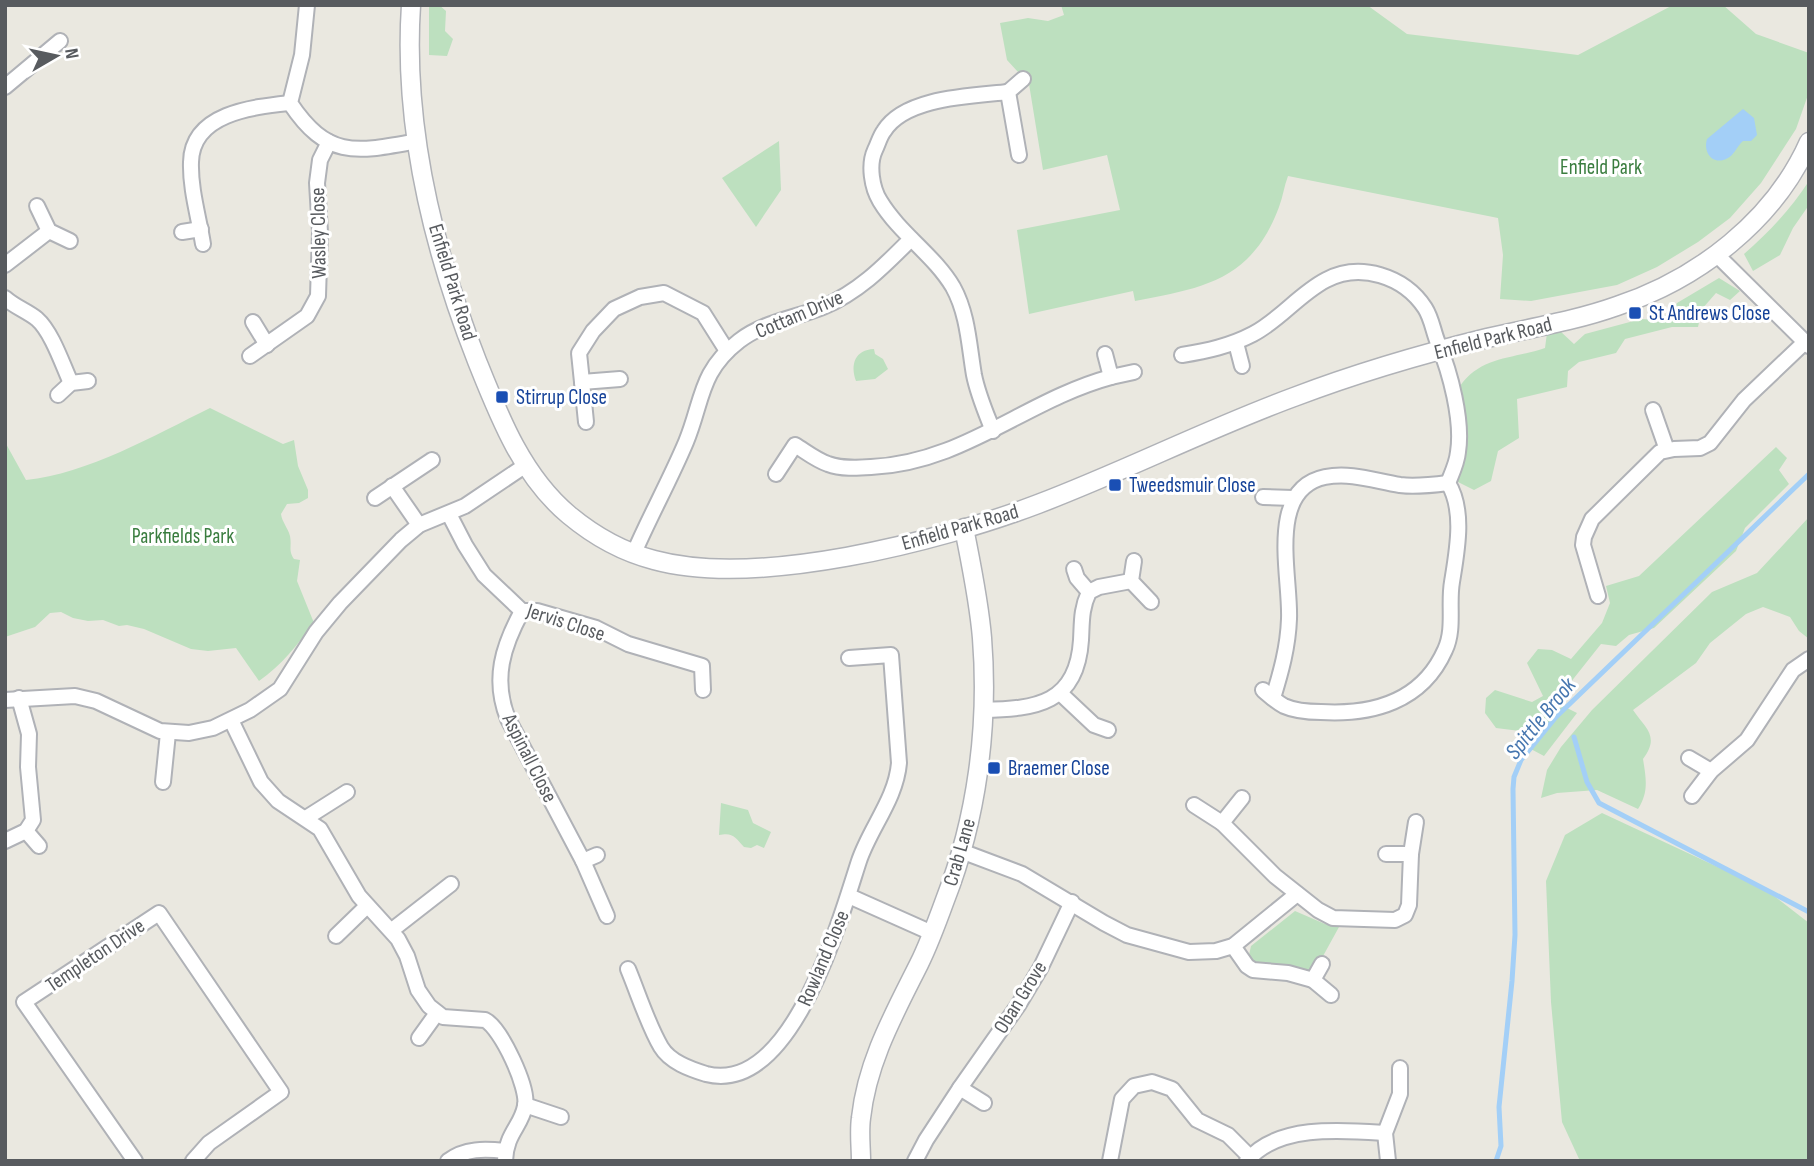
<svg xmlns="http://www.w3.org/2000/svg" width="1814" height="1166" viewBox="0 0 1814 1166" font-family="'Sofia Sans Condensed',sans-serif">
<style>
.green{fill:#bde0bf}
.water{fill:#a3cff7}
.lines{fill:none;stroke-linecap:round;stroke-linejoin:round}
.stream{stroke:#a3cff7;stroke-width:5}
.minor-casing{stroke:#b0b2b7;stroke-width:18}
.tertiary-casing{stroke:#b0b2b7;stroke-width:21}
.minor{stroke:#fff;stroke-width:14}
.tertiary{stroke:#fff;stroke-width:18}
.transit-dot{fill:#1a4fb4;stroke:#fff;stroke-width:2.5}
.labels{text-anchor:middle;stroke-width:6;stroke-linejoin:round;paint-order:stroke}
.park-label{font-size:21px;fill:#3a7d3f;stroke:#fff}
.street-label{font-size:21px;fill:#585b5f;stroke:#fff}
.transit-label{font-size:21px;fill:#164399;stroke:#fff;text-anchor:start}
.water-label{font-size:23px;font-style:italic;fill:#4676af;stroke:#fff}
</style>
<rect width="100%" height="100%" fill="#eae8e0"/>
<g class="green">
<polygon points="429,5 439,5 446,11 445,31 453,39 447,56 429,55"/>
<path d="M1061,5H1367L1407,34L1578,55L1673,5H1723L1756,34L1809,53V92L1796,129L1761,183L1730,218L1698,242L1657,267L1617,285L1531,301L1500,299L1503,255L1498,218L1288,176C1284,186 1283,197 1279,207C1252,280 1204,288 1135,301L1133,291L1029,314L1017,230L1120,210L1107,155L1043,170L1029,84L1007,60L1000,23L1028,18L1048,21L1064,15Z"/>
<polygon points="779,141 781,190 756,227 722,178"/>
<path d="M1809,181V205L1793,228L1780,255L1753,271L1744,254C1769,232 1791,209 1809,181Z"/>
<path d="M1719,278L1740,291L1730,300L1716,293L1702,309L1698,327H1672L1625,339L1616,353L1579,362L1568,371L1567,387L1517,399L1519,438L1498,451L1491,481L1474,490L1458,482L1456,468L1464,420L1460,386C1481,356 1513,359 1545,348L1547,333L1560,331L1574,344L1585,334L1641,319L1656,320L1673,311L1677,303Z"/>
<path d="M874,349L875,354L883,359L888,369L875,379L856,381C850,364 855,350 874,349Z"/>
<path d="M210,408L283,444L294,440L298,466L308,490V498L299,503L287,504L281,514C282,522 288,528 290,536C292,547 288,550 294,559L300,560L297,581L314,623C297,645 282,665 259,681L236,648L208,651L191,649L144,629L127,625L119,626L103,620L88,621L73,618L61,612L50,613L35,627L5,637V442L26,480C87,474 155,435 210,408Z"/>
<polygon points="1776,447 1787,458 1779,470 1789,484 1745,528 1736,551 1654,628 1629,635 1616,646 1601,644 1555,702 1577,713 1544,756 1527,747 1535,733 1496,728 1485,713 1486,698 1495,690 1532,702 1543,696 1527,663 1538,649 1552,650 1571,659 1602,623 1610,603 1606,586 1639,576"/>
<path d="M1809,517V639L1799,631L1790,617L1763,607L1746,614L1710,643L1696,663L1633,710C1646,729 1660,736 1643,759C1646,778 1649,792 1638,809L1597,790L1557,793L1541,798L1547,770L1561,747L1592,710L1712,592L1757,573Z"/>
<path d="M721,803L748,810L753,823L771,832L764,848L757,845L751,848L744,847C735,837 733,832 719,835Z"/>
<polygon points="1602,813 1765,889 1809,923 1809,1161 1580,1161 1562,1122 1551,1002 1546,881 1565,835"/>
<polygon points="1295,911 1325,924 1339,927 1317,967 1312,970 1307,972 1253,962 1249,955 1251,946"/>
</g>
<path class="water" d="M1743,109L1754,118L1757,135L1751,141H1743C1737,146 1734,156 1726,159C1712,165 1703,152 1707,139Z"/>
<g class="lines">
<g class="stream">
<polyline points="1574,737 1587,782 1599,803 1809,912"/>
<polyline points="1496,1161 1501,1146 1499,1107 1512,981 1515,935 1513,789 1514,777 1521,760 1556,717 1809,474"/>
</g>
<defs>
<g id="minor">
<path d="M307,5L302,55L290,103C328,160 357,152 417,141"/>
<polyline points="5,87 60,41"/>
<polyline points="1019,155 1008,92 1023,79"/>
<polyline points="37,206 49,231 70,241"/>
<polyline points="182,232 201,229"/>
<path d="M203,244C199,218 190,189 191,162C192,113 253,107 290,103"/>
<polyline points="1717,255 1809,346"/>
<polyline points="5,265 49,231"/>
<path d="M5,298C15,307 27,311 37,319C52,332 63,366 71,383"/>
<polyline points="253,322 267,345"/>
<polyline points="1236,343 1242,366"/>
<polyline points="1105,354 1111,377 1134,372"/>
<path d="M1182,355C1207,351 1230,346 1253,334C1280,320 1299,294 1326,280C1360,262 1404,276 1425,308C1432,319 1433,331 1438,343C1450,372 1463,420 1458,452C1457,463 1452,473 1448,483"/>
<polyline points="250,356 307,316 318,296 320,232 317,183 320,160 329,142"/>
<polyline points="582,382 579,353 593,331 614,309 640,297 664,293 703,313 727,351"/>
<polyline points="58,395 71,383 88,381"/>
<polyline points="1653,410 1667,450"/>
<polyline points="586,422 582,382 620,379"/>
<path d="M993,431C986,413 978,395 974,375C969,346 968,314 953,287C934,255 900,234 880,201C872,188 868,165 875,150C878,144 880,136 884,131C905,97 972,96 1008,92"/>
<path d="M776,474L795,445C805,451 816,460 828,464C841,469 857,468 871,467C963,463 1026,400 1111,377"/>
<polyline points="392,486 419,525"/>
<polyline points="1263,497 1293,498"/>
<polyline points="375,498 432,460"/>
<polyline points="449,514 465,545 484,575 522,611 537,611 596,628 628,644 702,666 703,690"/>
<path d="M634,553C650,516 670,480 686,442C703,401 699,372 739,341C763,322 796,318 823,307C859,292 884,266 911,239"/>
<polyline points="1134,561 1131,581 1151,602"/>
<polyline points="1074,569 1077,578 1089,592"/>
<polyline points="1598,596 1583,545 1584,537 1592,519 1660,452 1674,449 1700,448 1710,443 1744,400 1805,342"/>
<path d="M522,611C503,646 492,679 508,719L583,861"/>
<path d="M1263,690C1269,695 1276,702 1284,706C1295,711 1308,712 1321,712C1372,715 1422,702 1445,650C1455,629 1448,604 1452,582C1457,551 1465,510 1448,483"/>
<polyline points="1060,693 1094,725 1108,730"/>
<path d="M1273,698C1281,672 1288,647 1289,619C1291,577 1266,489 1325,477C1351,472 1375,481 1400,485C1416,487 1432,485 1448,483"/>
<polyline points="5,700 75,696 96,701 160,731 189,733 213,728 250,710 280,689 316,632 340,603 401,540 419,525 465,506 526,465"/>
<path d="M983,710C1036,709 1077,704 1081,640C1082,622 1081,609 1089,592L1099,587L1131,581"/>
<path d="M231,720L261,782L278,801L320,829L359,896L398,939L407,956L418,990L429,1006L443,1017L485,1020C501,1028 529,1088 525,1106C521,1127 506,1133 505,1161"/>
<polyline points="1689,758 1711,771"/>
<polyline points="163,782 168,733"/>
<polyline points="1692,796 1711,771 1747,740 1793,670 1809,659"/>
<polyline points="1194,805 1222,823 1242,798"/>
<polyline points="306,818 347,792"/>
<polyline points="1222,823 1275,876 1318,910 1333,918 1395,920 1405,915 1409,905 1411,854"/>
<polyline points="26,831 39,846"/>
<polyline points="5,841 26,831 33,820 28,767 29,734 19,698"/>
<polyline points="961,851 1022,874 1104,923 1127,935 1189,952 1216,951 1233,946 1297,894"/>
<polyline points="1386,854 1411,854 1416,822"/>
<polyline points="597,855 583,861 607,916"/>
<polyline points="849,896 932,933"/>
<polyline points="392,930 451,884"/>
<polyline points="336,936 367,906"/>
<polyline points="1233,946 1247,966 1253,970 1288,973 1313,980"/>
<polyline points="1322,964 1313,980 1331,995"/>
<path d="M628,969C638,993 648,1025 661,1047C670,1062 690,1069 706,1074C792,1096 840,919 859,861C870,828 896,799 899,763L891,655L849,658"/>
<polyline points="419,1038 437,1013"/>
<polyline points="960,1088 1019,1004 1041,967 1072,902"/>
<polyline points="525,1105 561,1117"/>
<polyline points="135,1161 24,1002 159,913 281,1092 209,1143 193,1161"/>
<path d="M448,1161C465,1148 485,1149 505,1151"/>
<polyline points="915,1161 926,1140 960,1088 984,1103"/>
<polyline points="1110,1161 1122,1099 1134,1086 1152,1082 1172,1089 1197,1120 1228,1135 1250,1157"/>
<path d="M1247,1161C1277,1124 1343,1130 1385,1133"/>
<polyline points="1388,1161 1385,1133 1400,1094 1400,1068"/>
</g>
<g id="tertiary">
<path d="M411,5C403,125 433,249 477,361C499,416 522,476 569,515C593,535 623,552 654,560C757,588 938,542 1038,504C1125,471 1207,429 1294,397C1357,373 1422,354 1487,338C1530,328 1575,321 1617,306C1698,279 1774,221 1809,142"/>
<path d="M861,1161C861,1147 859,1132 861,1118C867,1062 894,1014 919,964C929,944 937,922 945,900C977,818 989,726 982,638C979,601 971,564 964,528"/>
</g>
</defs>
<use href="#minor" class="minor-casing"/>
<use href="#tertiary" class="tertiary-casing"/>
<use href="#minor" class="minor"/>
<use href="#tertiary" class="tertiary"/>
</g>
<g class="transit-dot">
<rect x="1628" y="306" width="14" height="14" rx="3.5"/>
<rect x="495" y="390" width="14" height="14" rx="3.5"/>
<rect x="1108" y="478" width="14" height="14" rx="3.5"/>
<rect x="987" y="761" width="14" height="14" rx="3.5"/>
</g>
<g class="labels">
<g class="park-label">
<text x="1601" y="174">Enfield Park</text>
<text x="183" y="543">Parkfields Park</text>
</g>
<g class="street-label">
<text transform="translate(318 233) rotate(-91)" y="7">Wasley Close</text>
<text transform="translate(453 282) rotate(73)" y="7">Enfield Park Road</text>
<text transform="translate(799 314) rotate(-23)" y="7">Cottam Drive</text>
<text transform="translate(1493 338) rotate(-14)" y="7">Enfield Park Road</text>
<text transform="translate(960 527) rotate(-16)" y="7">Enfield Park Road</text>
<text transform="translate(566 622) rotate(18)" y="7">Jervis Close</text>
<text transform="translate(530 758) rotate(63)" y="7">Aspinall Close</text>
<text transform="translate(959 852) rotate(-74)" y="7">Crab Lane</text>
<text transform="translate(95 955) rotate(-34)" y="7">Templeton Drive</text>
<text transform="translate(823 958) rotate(-67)" y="7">Rowland Close</text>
<text transform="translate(1020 997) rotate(-58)" y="7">Oban Grove</text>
</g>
<g class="transit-label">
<text x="1649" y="320">St Andrews Close</text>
<text x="516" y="404">Stirrup Close</text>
<text x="1129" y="492">Tweedsmuir Close</text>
<text x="1008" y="775">Braemer Close</text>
</g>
<g class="water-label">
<text transform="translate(1540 718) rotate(-51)" y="8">Spittle Brook</text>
</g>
</g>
<rect width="1814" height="1166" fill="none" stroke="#585b5f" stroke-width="14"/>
<g transform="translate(56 56) rotate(81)" stroke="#ffffff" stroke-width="5" paint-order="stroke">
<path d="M0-5L12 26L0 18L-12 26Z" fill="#585b5f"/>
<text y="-10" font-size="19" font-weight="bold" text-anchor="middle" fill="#585b5f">N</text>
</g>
</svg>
